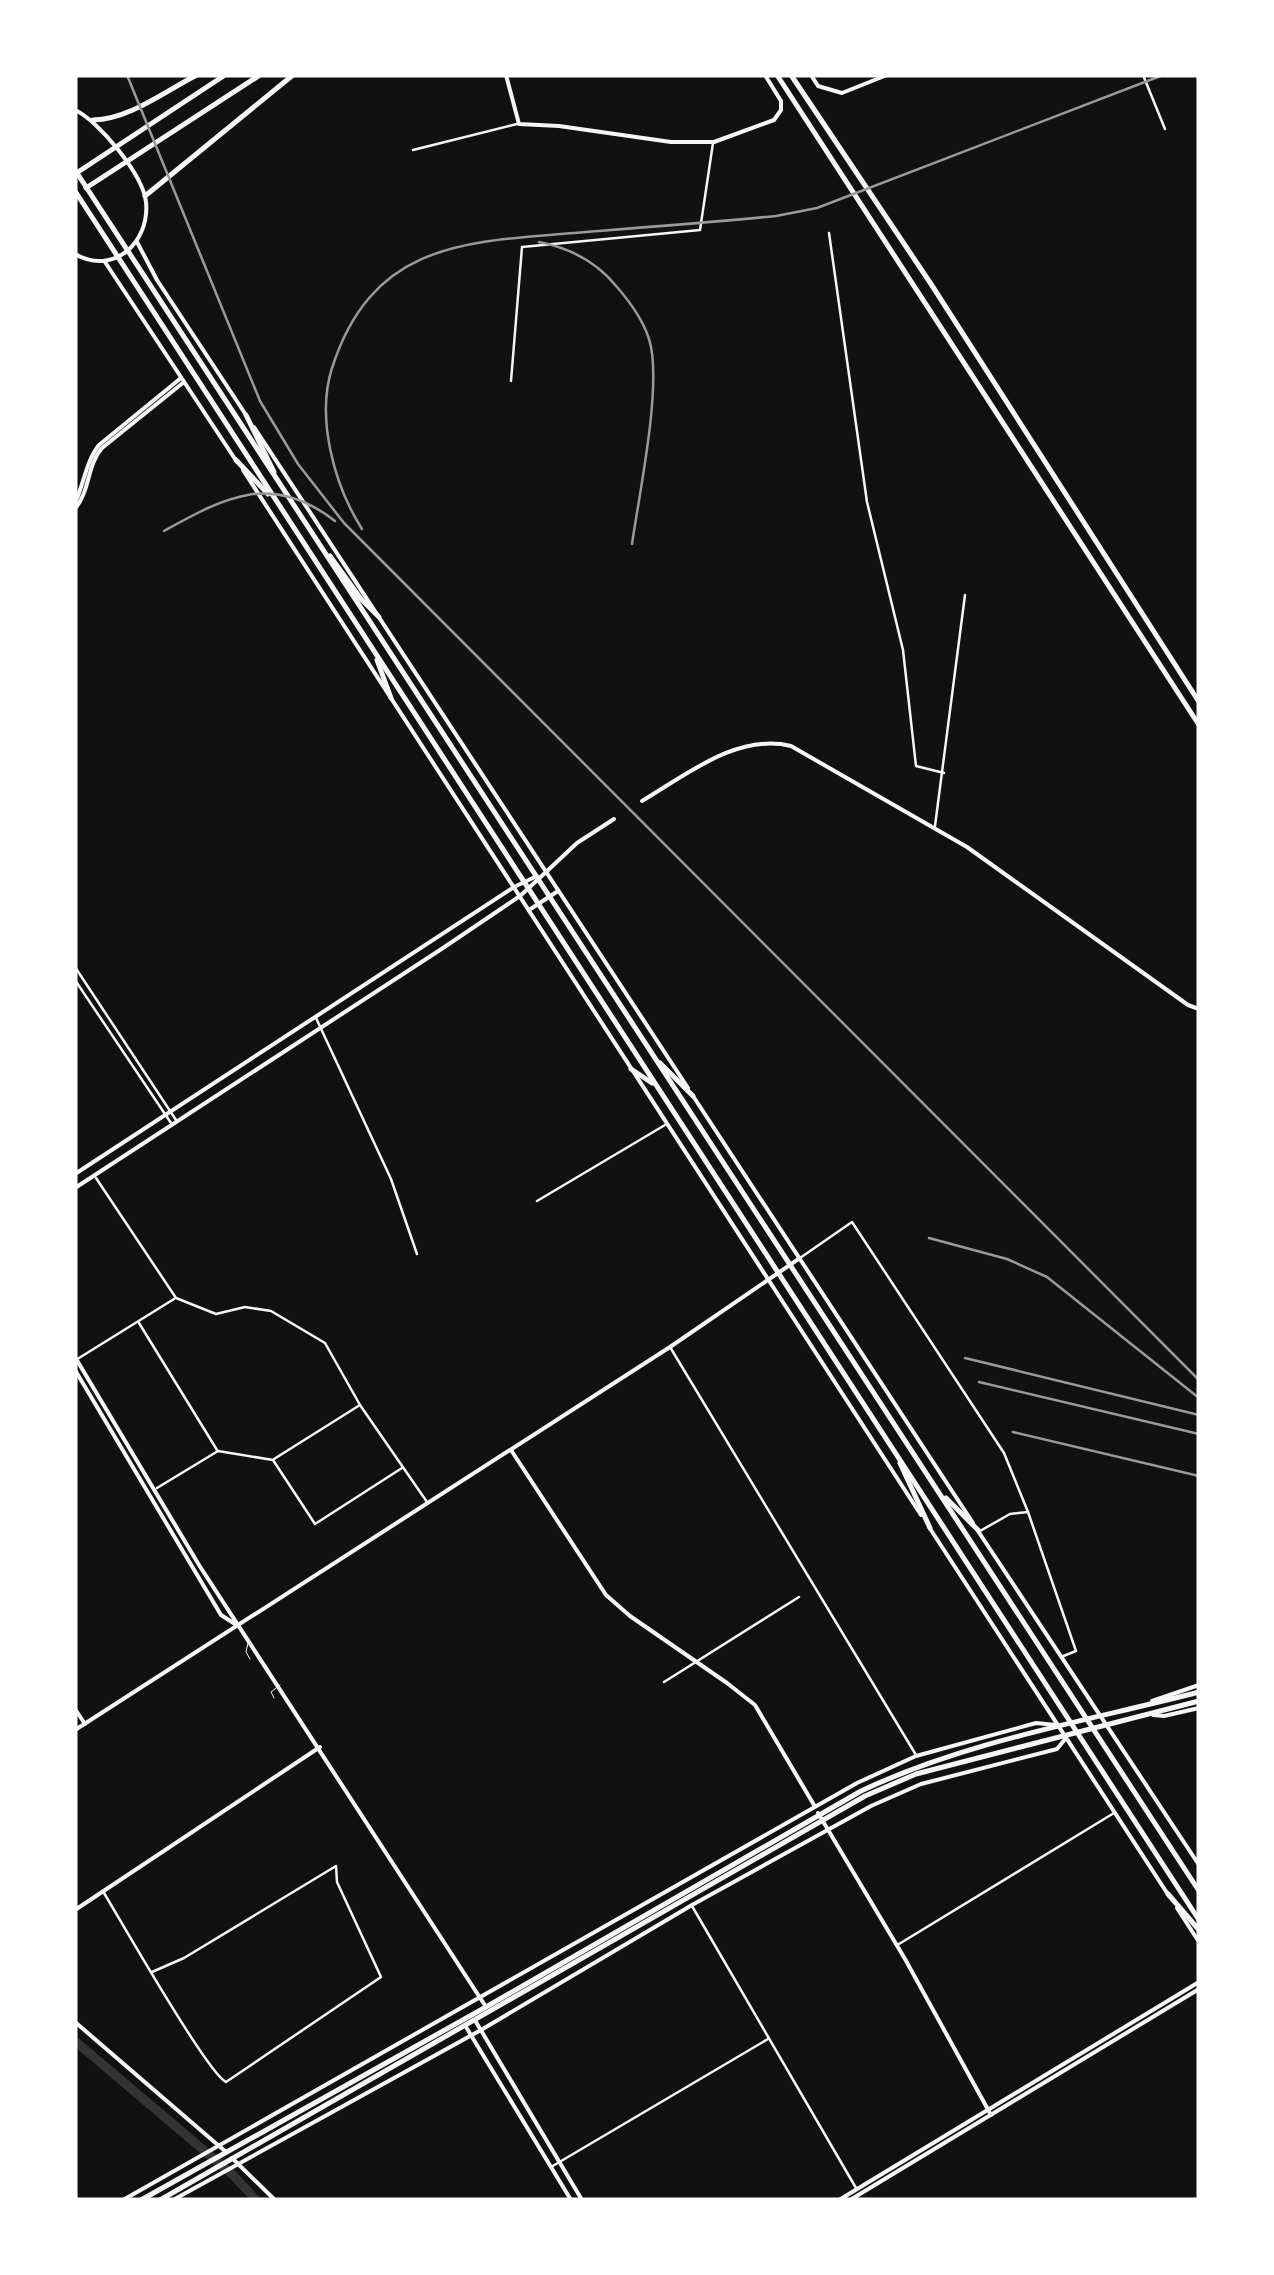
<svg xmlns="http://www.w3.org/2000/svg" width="1274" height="2275" viewBox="0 0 1274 2275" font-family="'Sofia Sans Condensed',sans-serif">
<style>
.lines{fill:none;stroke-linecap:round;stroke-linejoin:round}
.river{stroke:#333;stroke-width:9}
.service{stroke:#f5f5f5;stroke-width:1}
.minor{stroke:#f5f5f5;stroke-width:2.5}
.tertiary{stroke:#f5f5f5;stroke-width:4}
.secondary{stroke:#f5f5f5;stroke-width:4}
.primary{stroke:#f5f5f5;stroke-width:5}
.trunk{stroke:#f5f5f5;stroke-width:5}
.rail{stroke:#9a9a9a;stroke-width:2.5}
</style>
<rect width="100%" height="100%" fill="#111"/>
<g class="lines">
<polyline class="river" points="75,2041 233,2175 256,2200"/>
<g class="service">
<polyline points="248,1643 246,1652 250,1659"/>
<polyline points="274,1698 271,1692 280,1685"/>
</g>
<g class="minor">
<polyline points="1143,75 1165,129"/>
<polyline points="413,150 517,124"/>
<polyline points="829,233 867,502 903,650 916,766 944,773"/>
<polyline points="511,381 522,247 700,230 713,143"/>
<polyline points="935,826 965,595"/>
<polyline points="75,967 176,1120"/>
<polyline points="75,980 171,1123"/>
<polyline points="316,1018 391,1179 417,1254"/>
<polyline points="96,1178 176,1298 216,1314 245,1307 271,1311 325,1343 360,1405 427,1502"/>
<polyline points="537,1201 665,1125"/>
<polyline points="800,1258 852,1222 1004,1453 1028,1512"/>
<polyline points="139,1323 217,1450"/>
<polyline points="670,1347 916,1755"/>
<polyline points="79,1358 174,1299"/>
<polyline points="274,1459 360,1405"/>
<polyline points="157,1488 218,1451 273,1460 315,1524 402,1468"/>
<polyline points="980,1531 1010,1514 1028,1512 1076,1651 1061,1657"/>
<polyline points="664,1682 799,1597"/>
<path d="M104,1893C121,1921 208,2074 226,2082L381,1977L337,1882L336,1866L184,1958L152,1972"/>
<polyline points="692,1906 856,2188"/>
<polyline points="899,1944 1114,1813"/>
<polyline points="551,2167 768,2039"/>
</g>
<g class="tertiary">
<polyline points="506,75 519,124 559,126 671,142 714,142 774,120 781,110 781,101 765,75"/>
<polyline points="811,75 818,86 842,93 887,75"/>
<path d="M75,503C84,484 86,461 99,445L181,378"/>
<path d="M75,509C90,491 87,465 102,448L184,382"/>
<path d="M642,801C686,775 737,733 791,746L967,847L1188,1005L1199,1009"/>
<polyline points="546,872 577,843 614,819"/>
<polyline points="529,910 558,891"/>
<polyline points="75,1357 199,1565 486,2007"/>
<polyline points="75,1370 221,1615 235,1624"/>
<polyline points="511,1450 606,1595 630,1616 727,1683 755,1705 814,1805"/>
<polyline points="1152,1701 1199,1685"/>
<polyline points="75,1709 85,1724"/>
<polyline points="1153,1715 1164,1716 1199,1708"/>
<polyline points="818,1813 905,1959 991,2115"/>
<polyline points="75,2022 226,2152"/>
<polyline points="232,2158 275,2200"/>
<polyline points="75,2197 77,2200"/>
<polyline points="123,2200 857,1783 916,1756 1036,1723 1056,1725"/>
<polyline points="173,2200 481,2030 692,1905 871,1806 921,1784 1057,1749 1066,1738"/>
</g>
<g class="secondary">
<path d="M75,110C99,121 143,175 146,202C150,243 113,276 75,254"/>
<polyline points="137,242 157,280 246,415"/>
<polyline points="105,262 237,462"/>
<polyline points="254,427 688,1088"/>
<polyline points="243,470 921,1515"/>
<polyline points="693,1096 973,1523"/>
<polyline points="75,1174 514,887 537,876"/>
<polyline points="75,1188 443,948 520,896 546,872"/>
<polyline points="929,1527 1169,1896"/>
<polyline points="978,1531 1199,1865"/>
<polyline points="75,1730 670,1347 800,1258"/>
<polyline points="1177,1908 1199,1942"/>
<polyline points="75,1910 320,1747"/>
<polyline points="476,2022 582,2200"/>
<polyline points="466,2027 571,2200"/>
<polyline points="839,2200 1199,1982"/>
<polyline points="850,2200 1199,1989"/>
</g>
<g class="primary">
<polyline points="777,75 1199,725"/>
<polyline points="791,75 931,284 1199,702"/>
<path d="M141,2200L486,2007L861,1791C967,1741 1087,1721 1199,1692"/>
<polyline points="160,2200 865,1796 916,1774 1199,1701"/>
</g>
<g class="trunk">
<path d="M93,120C130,119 165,91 197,75"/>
<polyline points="75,170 1199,1891"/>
<polyline points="78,172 225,75"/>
<polyline points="86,188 260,75"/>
<polyline points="75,191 1199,1920"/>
<polyline points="145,196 293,75"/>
<polyline points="246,415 274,472"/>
<polyline points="236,460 268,494"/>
<polyline points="330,556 361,599 379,617"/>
<polyline points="377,660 391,698"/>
<polyline points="660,1063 693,1096"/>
<polyline points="631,1069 652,1083"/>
<polyline points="900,1463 930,1528"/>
<polyline points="946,1498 979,1531"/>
<polyline points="1168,1894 1199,1930"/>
</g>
<g class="rail">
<polyline points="127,75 260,401 298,464 344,523 1199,1380"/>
<path d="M539,242C570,248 597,262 617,287C630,302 643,320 649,339C663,382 639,495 632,544"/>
<path d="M362,529C334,485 316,418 332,368C374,238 471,242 586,232C649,227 713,222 776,216L817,208L1163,75"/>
<path d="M164,531C224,498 271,471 335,521"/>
<polyline points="929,1238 1007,1259 1047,1277 1199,1398"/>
<polyline points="965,1358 1199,1415"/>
<polyline points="979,1382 1199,1434"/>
<polyline points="1013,1432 1199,1476"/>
</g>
</g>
<rect width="1274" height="2275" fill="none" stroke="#ffffff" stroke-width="155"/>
</svg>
